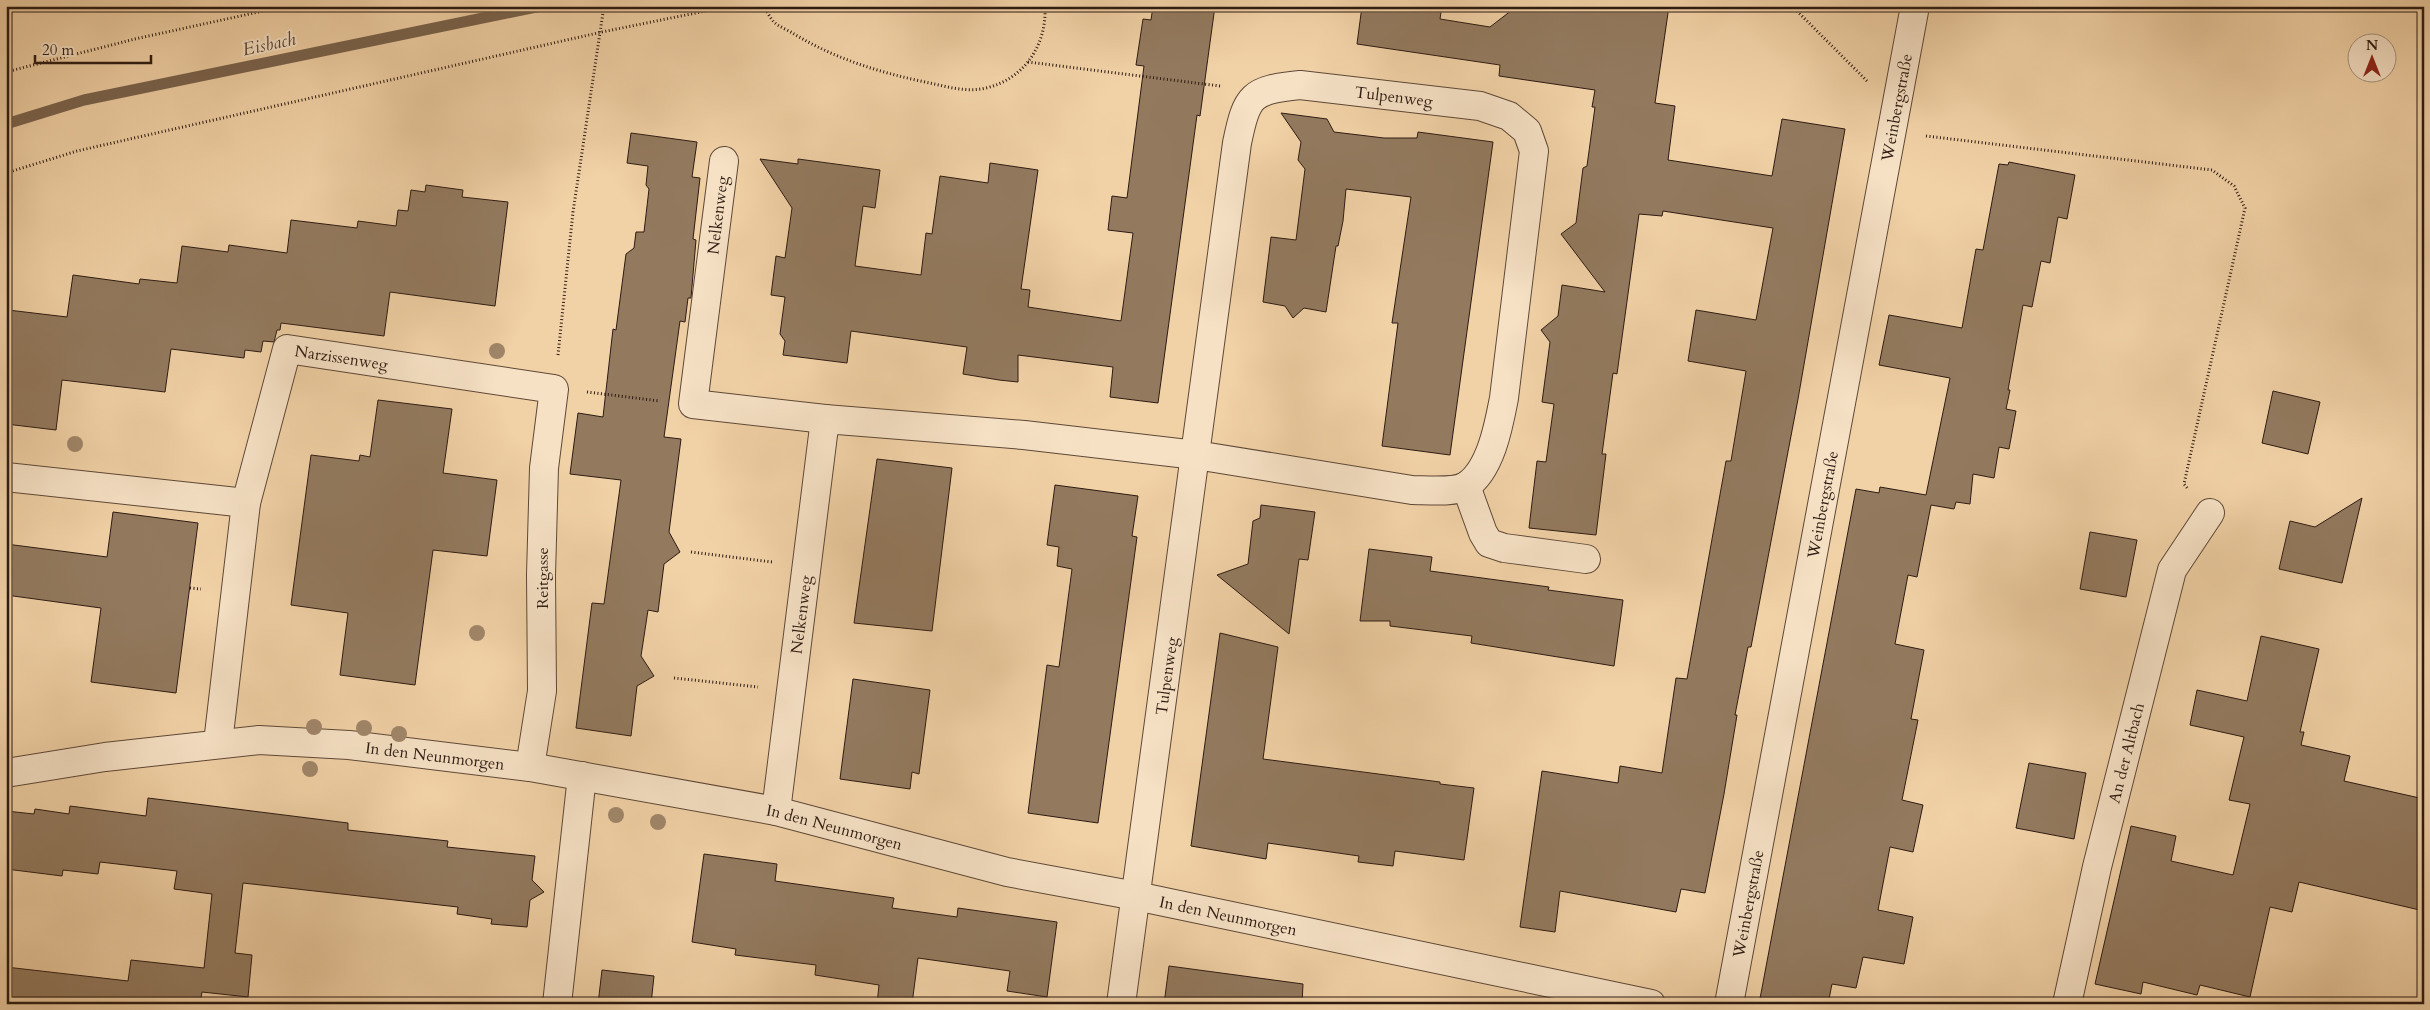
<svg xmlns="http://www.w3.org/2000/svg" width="2430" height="1010" viewBox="0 0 2430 1010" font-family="Cardo,serif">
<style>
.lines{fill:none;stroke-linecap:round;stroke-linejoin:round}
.stream{stroke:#7a634d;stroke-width:11}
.building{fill:#937a5f;stroke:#2d1b12}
.minor-casing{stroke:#5e4837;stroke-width:30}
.path{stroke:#2d1b12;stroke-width:3;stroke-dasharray:1 2.5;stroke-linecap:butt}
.minor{stroke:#f6e1c5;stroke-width:28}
.tree{fill:#a08669}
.labels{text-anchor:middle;stroke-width:4;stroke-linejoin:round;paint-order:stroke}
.street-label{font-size:16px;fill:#2d1b12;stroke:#f6e1c5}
.water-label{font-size:18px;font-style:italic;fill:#5a4534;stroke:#f6e1c5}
</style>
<rect width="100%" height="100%" fill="#f1d1a6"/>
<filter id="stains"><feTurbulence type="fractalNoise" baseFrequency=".004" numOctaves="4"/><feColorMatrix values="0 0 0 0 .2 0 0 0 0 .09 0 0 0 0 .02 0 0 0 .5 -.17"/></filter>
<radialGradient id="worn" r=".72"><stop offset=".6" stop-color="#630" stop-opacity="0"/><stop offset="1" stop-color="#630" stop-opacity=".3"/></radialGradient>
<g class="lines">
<polyline class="stream" points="6,124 84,100 541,6"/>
</g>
<g class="building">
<polygon points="1153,6 1215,6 1200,116 1197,115 1158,403 1110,397 1113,367 1018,355 1018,382 999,380 963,374 967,347 851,331 847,363 783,355 785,341 780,334 785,297 771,295 776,256 785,258 792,208 760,159 798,164 798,159 880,170 875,208 863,206 855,266 921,275 926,233 932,234 940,176 988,183 990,163 1038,170 1021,289 1030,290 1028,307 1121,321 1133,233 1108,230 1112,196 1127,198 1144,66 1136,65 1143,19 1151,20"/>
<polygon points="1362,6 1442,6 1440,19 1490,27 1512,10 1520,11 1525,6 1669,6 1655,103 1675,106 1668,160 1772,176 1782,119 1845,129 1798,399 1751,647 1748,647 1735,715 1737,715 1724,794 1705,893 1681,889 1676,912 1560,891 1555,932 1520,927 1542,771 1618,783 1620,766 1662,773 1676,678 1687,679 1726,461 1731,461 1746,371 1688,361 1696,310 1756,320 1773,228 1663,211 1662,216 1639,214 1617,374 1613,373 1602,454 1606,454 1596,535 1529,528 1537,461 1546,462 1554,404 1542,402 1550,342 1541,330 1558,316 1562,285 1605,292 1561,234 1576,223 1583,168 1587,166 1595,107 1592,107 1595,90 1499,76 1500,65 1357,44"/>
<polygon points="1281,113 1327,119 1334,132 1384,138 1417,138 1418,132 1493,142 1450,455 1382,446 1398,323 1392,323 1411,197 1346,189 1343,221 1338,246 1336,246 1326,312 1304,308 1293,318 1285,306 1263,302 1271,237 1296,240 1305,169 1298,160 1301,142"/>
<polygon points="631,133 697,142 692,177 700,178 693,239 696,240 691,298 688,298 685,322 680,321 664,437 681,439 669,532 680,552 664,564 658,612 648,610 641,656 654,676 637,686 631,736 576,728 592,603 604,604 621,480 570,474 578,413 603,417 613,329 616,330 626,254 634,248 636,232 644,232 649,189 646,185 648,166 627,163"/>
<polygon points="2009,162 2075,175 2067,219 2058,217 2050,263 2041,261 2032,307 2023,305 2008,390 2010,390 2006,409 2016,411 2009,449 1999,447 1994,478 1973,474 1970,504 1956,502 1954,509 1931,505 1917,577 1908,575 1895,644 1924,650 1911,719 1918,720 1902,800 1923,805 1913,852 1890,847 1878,910 1913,917 1904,964 1863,957 1856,988 1832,984 1828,1004 1759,1004 1856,489 1879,493 1880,487 1926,495 1950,378 1879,365 1889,315 1962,328 1976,249 1983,250 1999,164 2008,165"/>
<polygon points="426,185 463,190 462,197 508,202 495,306 390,292 384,336 281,323 280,330 277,330 274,342 263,341 261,352 245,350 244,358 171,349 165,392 62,380 56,430 6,424 6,330 8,310 67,317 73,275 139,284 140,279 177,283 182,246 228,252 229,245 287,253 291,220 357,228 358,221 396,226 398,210 408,211 411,190 425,192"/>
<polygon points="2273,391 2320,402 2308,454 2262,443"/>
<polygon points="378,400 452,409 443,473 497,480 487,556 433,550 415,685 340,675 348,613 291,605 311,455 359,461 360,455 370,457"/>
<polygon points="877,459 952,468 932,631 854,623"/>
<polygon points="1055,485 1138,496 1132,536 1137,537 1098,823 1028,813 1047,665 1059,667 1072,569 1057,566 1059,547 1047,545"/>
<polygon points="2362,498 2342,583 2279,569 2290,521 2315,527"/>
<polygon points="1261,505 1315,512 1308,560 1299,559 1289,634 1217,575 1248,564 1253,521 1260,518"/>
<polygon points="113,512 198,523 176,693 91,682 101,608 6,595 6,544 107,557"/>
<polygon points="2090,532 2137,540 2126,597 2080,589"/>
<polygon points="1369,549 1432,557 1430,571 1549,587 1548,590 1623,600 1614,666 1471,643 1472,636 1390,626 1390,621 1360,621"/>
<polygon points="1220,633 1278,647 1263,759 1440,782 1440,784 1474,788 1464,860 1395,851 1393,866 1358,862 1359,856 1268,843 1266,859 1191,846"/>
<polygon points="2261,636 2319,649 2300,732 2304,732 2301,745 2350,756 2344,781 2424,799 2424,911 2299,882 2292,912 2270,907 2250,997 2200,985 2197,995 2143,982 2141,994 2095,984 2131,826 2176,836 2171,861 2233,875 2250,804 2229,800 2244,737 2190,725 2197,690 2247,701"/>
<polygon points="853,679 930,690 919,774 912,772 910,789 840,779"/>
<polygon points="2029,763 2086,773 2074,839 2016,828"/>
<polygon points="148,798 348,823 348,830 448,841 447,847 535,856 532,880 544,892 530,900 527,927 491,924 492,919 457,914 458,907 243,883 235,953 252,955 248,997 202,992 200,1004 6,1004 6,967 128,981 131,960 204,968 212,894 174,889 177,871 100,862 98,874 63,870 62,876 6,869 6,811 34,814 35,809 69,814 70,806 146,816"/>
<polygon points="704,854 777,864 775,881 894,898 892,908 957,917 958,908 1057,922 1047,997 1007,991 1010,971 918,958 912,1004 877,1004 879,985 815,975 816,965 735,955 736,949 692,942"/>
<polygon points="1169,966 1303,984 1302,1004 1164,1004"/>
<polygon points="602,970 654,976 651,1004 598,1004"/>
</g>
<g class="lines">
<defs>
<g id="minor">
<polyline points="724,161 693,404 825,419"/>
<polyline points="6,477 246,503"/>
<polyline points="1466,486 1483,533 1489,543 1504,548 1586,559"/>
<path id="s1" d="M218,743L246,503L287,349L554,389L544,468L541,575L542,691L530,767"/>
<path id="s2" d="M6,773L105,757L259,740L349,745L530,767L776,811L1007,872L1136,896L1651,1004"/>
<path id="s3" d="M776,811L825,419L1024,435L1196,455L1412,490C1425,490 1454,493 1466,486C1491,470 1499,424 1504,398L1534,151L1527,131L1509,116L1480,106L1300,85C1251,90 1247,95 1237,143L1121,1004"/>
<polyline points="557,1004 582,776"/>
<path id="s4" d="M1729,1004L1915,6"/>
<path id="s5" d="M2067,1004L2097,867L2172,570L2210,513"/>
</g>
</defs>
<use href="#minor" class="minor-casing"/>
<g class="path">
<path d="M763,6C767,11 770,18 774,22C779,27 788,30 794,34C836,59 878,72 925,82C945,86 965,93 986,88C1025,79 1047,44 1045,6"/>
<polyline points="1792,6 1867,81"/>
<polyline points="1028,62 1220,86"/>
<polyline points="6,72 135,39 286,6"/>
<polyline points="1926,136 2212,170 2234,186 2245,208 2184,484 2188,489"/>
<polyline points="6,173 77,151 602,32 730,6"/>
<polyline points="558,355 573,212 604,6"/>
<polyline points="587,392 660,401"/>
<polyline points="691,552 772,562"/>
<polyline points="190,588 201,589"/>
<polyline points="674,678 758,687"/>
</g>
<use href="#minor" class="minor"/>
</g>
<g class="tree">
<circle cx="497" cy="351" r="8"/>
<circle cx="75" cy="444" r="8"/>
<circle cx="477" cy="633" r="8"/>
<circle cx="314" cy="727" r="8"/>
<circle cx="364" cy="728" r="8"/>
<circle cx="399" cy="734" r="8"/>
<circle cx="310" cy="769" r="8"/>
<circle cx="616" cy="815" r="8"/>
<circle cx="658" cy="822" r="8"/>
</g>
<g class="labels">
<g class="street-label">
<text transform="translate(1394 96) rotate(7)" y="6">Tulpenweg</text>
<text dy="6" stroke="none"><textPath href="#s4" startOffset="912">Weinbergstraße</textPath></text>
<text transform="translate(717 215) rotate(-83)" y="6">Nelkenweg</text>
<text dy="6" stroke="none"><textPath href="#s1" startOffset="456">Narzissenweg</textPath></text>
<text dy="6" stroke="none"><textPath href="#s4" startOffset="508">Weinbergstraße</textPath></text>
<text transform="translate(542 578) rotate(-90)" y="6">Reitgasse</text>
<text dy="6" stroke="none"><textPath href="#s3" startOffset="198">Nelkenweg</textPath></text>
<text transform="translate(1166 676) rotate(-82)" y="6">Tulpenweg</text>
<text dy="6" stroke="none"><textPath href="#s5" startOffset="258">An der Altbach</textPath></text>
<text dy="6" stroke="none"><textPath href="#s2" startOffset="432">In den Neunmorgen</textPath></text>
<text dy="6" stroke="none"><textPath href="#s2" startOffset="838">In den Neunmorgen</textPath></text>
<text dy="6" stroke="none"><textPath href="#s4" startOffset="102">Weinbergstraße</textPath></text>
<text dy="6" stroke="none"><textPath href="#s2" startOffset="1242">In den Neunmorgen</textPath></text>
</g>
<g class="water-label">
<text transform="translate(269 44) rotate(-12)" y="6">Eisbach</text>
</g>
</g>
<rect width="2430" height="1010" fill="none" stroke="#f1d1a6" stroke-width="25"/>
<rect x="8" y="8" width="2415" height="995" fill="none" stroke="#2d1b12" stroke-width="2.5"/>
<rect x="12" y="12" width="2405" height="985" fill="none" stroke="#2d1b12"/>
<g transform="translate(2372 58)"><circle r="24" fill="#f6e1c5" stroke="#a6927d"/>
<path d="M0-4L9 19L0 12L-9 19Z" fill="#8f2418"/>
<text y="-8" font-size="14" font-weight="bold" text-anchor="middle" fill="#2d1b12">N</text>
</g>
<path d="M35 55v8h116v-8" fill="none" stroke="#2d1b12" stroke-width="2.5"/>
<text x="42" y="55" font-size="15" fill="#2d1b12" stroke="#f6e1c5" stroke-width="4" paint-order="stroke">20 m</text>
<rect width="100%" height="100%" filter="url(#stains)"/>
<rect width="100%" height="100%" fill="url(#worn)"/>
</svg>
